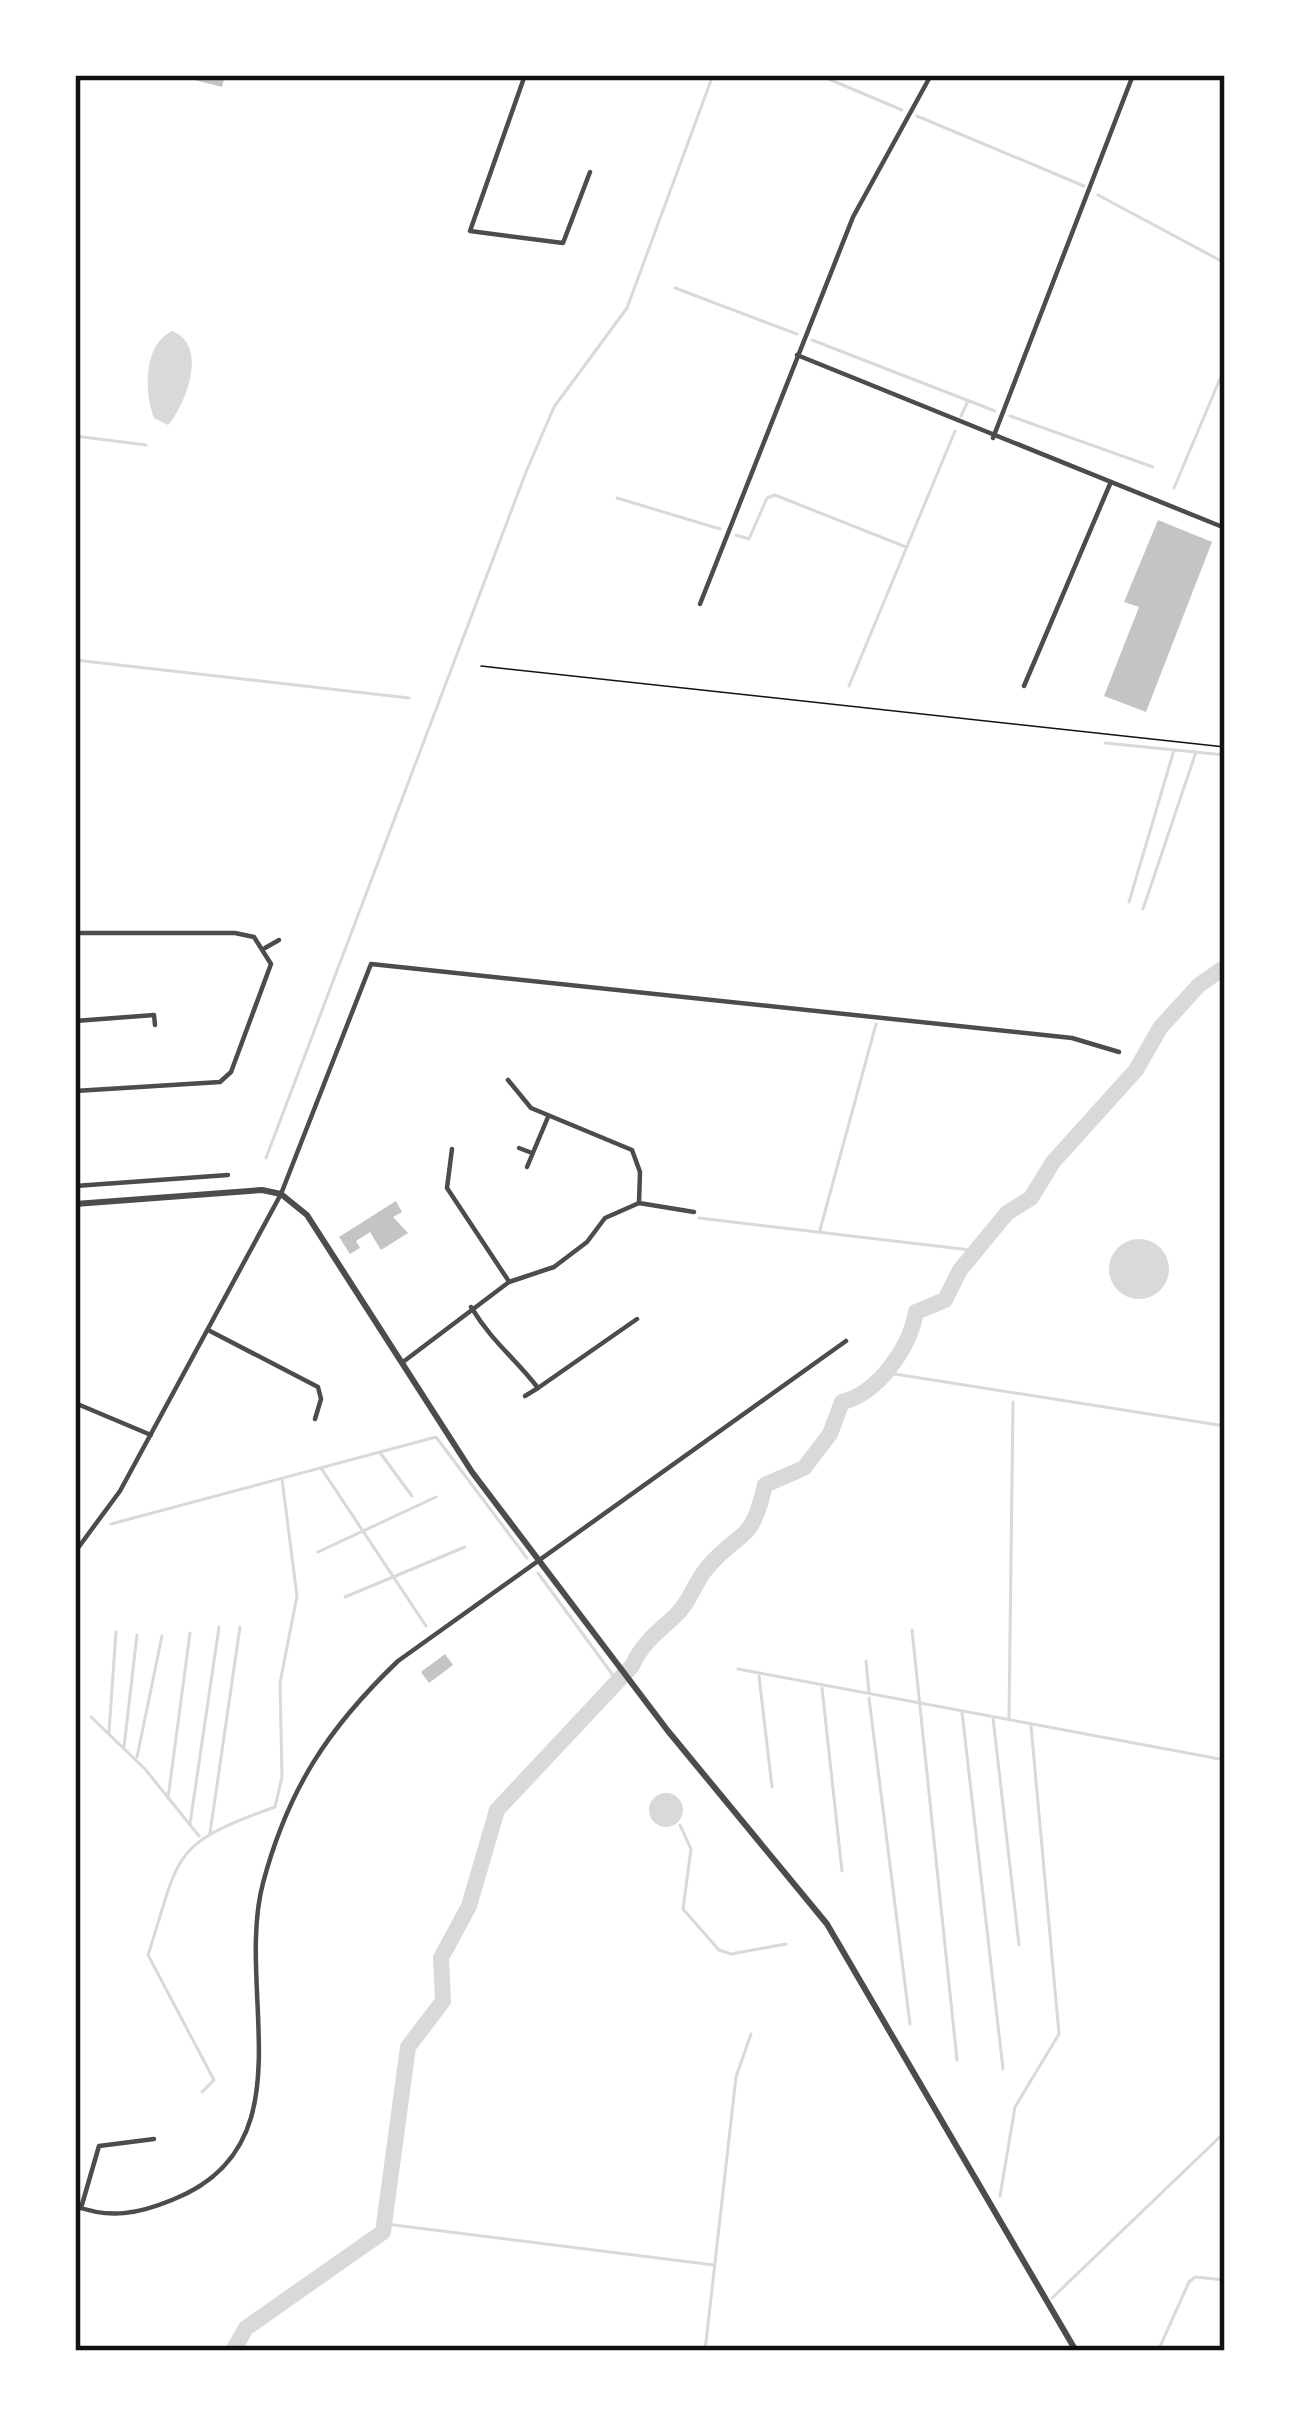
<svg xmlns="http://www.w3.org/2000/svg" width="1300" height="2426" viewBox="0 0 1300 2426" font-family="Helvetica,sans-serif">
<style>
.water{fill:#d9d9d9}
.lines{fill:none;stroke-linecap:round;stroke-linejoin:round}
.stream{stroke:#d9d9d9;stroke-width:3}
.river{stroke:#d9d9d9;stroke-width:16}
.building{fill:#c4c4c4}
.path{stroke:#111;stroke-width:1.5}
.minor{stroke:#4c4c4c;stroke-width:4.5}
.tertiary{stroke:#4c4c4c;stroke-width:6}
.neatline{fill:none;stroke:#111;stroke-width:4.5}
</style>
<rect width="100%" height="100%" fill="#fff"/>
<g class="water">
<path d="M172,331C209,345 186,404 168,425L154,418C144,392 143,345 172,331Z"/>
<circle cx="1139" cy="1269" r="30"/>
<circle cx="666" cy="1810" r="17"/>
</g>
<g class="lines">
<g class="stream">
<polyline points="819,75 902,110"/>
<polyline points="917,116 1084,186"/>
<polyline points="1098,195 1225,263"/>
<polyline points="675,288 797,334"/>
<polyline points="812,340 995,411"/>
<polyline points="961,416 968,401"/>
<polyline points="1010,416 1153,467"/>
<polyline points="75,436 146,445"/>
<polyline points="1174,488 1225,367"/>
<polyline points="617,498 720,529"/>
<polyline points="736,535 749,539 767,498 775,495 906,547"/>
<polyline points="75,660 409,698"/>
<polyline points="849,686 955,431"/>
<polyline points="1105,743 1225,755"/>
<polyline points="1129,902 1174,750"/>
<polyline points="1143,909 1196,752"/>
<polyline points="266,1158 526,472 554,407 627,308 713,75"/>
<polyline points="699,1218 979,1251"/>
<polyline points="820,1230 876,1024"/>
<polyline points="882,1372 1225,1426"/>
<polyline points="381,1454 412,1496"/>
<polyline points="321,1468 426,1626"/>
<polyline points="111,1524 436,1437 527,1558"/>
<polyline points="318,1552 436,1497"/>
<polyline points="538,1573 618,1682"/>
<polyline points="345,1597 465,1547"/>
<polyline points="912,1630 957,2060"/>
<polyline points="866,1661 869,1692"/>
<polyline points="738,1669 1225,1760"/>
<polyline points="759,1676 772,1787"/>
<polyline points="822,1688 842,1871"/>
<polyline points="869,1698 910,2024"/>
<polyline points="962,1712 1003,2069"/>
<polyline points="91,1717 145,1769 199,1836"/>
<polyline points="993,1718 1019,1945"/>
<polyline points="1009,1718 1013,1402"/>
<polyline points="109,1732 116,1632"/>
<polyline points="124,1747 137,1635"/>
<polyline points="137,1757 162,1636"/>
<polyline points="168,1798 190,1633"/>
<polyline points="190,1824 219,1627"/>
<polyline points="680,1825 691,1849 683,1909 719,1950 731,1954 786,1944"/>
<polyline points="210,1833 240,1627"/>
<path d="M202,2092L214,2080L148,1955C181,1854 168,1845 275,1807L282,1777L280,1683L297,1596L282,1479"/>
<polyline points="1000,2196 1015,2107 1059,2034 1031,1726"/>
<polyline points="386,2224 714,2265"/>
<polyline points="1052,2298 1225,2132"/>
<polyline points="705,2351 736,2077 751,2034"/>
<polyline points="1158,2351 1189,2282 1195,2277 1225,2280"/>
</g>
<path class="river" d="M233,2351L246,2328L383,2232L408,2047L443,2001L441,1958L469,1906L497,1810L632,1666C643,1642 656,1634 675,1616C690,1603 694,1583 707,1568C741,1528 751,1546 765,1485L804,1468L830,1434L842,1402C879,1393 910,1347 916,1312L945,1300L960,1270L1007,1213L1031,1198L1053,1162L1136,1070L1160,1028L1199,985L1225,967"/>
</g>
<g class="building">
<polygon points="192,75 225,75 222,87 191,79"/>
<polygon points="1158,520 1212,542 1146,712 1104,696 1139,607 1124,602"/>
<polygon points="396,1201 402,1212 393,1217 408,1233 381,1250 370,1232 356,1241 360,1248 350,1254 339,1237"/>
<polygon points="445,1654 453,1665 429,1683 421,1672"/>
</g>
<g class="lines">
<polyline class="path" points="481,666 1225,747"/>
<g class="minor">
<polyline points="525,75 470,231 563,243 590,172"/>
<polyline points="797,355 1225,528"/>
<polyline points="993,438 1133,75"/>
<polyline points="700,604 853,217 931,75"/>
<polyline points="1024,686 1110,484"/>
<polyline points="75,933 235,933 254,937 271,964 231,1072 220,1082 75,1091"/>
<polyline points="265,948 279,940"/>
<polyline points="75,1021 154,1015 155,1025"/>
<polyline points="508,1080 531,1108 632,1150 640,1172 639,1203"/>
<polyline points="519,1148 532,1153"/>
<polyline points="452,1149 447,1188 508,1280"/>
<polyline points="527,1167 548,1117"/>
<polyline points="75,1186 228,1175"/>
<path d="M471,1307C493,1343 514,1357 538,1388L637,1319"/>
<polyline points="210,1331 318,1387 321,1399 315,1419"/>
<polyline points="403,1362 509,1282 554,1267 587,1242 605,1218 639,1203 694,1212"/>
<polyline points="525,1396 538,1388"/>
<polyline points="75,1403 151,1435"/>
<polyline points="75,1552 120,1491 281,1194 371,964 1072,1038 1119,1052"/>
<path d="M75,2206C110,2219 138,2214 172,2200C311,2145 234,1993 263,1883C288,1789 328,1728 398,1661L846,1341"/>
<polyline points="81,2208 99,2146 154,2139"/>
</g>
<polyline class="tertiary" points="75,1204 262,1190 281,1194 307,1215 472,1472 668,1731 827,1924 1076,2351"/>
</g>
<rect width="1300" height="2426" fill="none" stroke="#ffffff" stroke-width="156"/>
<rect x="78" y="78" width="1144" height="2270" class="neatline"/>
</svg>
